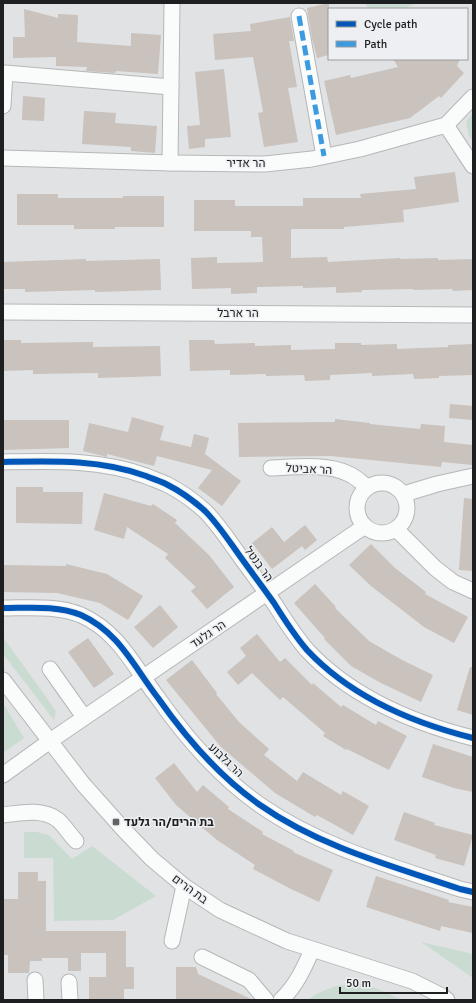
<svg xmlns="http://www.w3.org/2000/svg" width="476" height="1003" viewBox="0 0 476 1003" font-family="Signika,Heebo,sans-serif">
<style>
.green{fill:#cadcd2}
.building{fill:#c9c2bd}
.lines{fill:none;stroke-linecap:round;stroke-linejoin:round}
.minor-casing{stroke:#b6b7b8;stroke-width:17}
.minor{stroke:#fafbfb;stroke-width:15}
.quiet{stroke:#3c9be0;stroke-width:5;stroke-dasharray:10 5;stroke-linecap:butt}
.cycleway-casing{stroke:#edeff2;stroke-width:8}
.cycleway{stroke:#0057b8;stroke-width:6}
.poi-dot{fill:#626365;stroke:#edeff2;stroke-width:1.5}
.labels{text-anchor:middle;stroke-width:3;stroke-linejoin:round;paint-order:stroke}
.street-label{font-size:12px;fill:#1e1f20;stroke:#edeff2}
.poi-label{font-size:12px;font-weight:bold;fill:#1e1f20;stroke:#edeff2;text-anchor:start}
</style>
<rect width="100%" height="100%" fill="#e1e2e4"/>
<g class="green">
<polygon points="365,3 416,3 404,9 368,9"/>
<polygon points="473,112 473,141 469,136 466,122"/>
<polygon points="3,637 56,711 54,720 3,654"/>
<polygon points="3,703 24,738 3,753"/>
<polygon points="24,832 37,832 49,835 72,859 92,846 156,896 113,920 54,921 53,858 24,858"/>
<polygon points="421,942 473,954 473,978"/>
<path d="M359,984L376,988L402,1000H307C327,987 336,985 359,984Z"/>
</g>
<g class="building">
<polygon points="329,3 329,55 317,58 312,38 307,8"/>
<polygon points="24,9 58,18 58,14 78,15 77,42 131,46 131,33 161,35 158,74 116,71 115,73 86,71 87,67 56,66 56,57 13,58 13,37 25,37"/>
<polygon points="290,17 294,41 289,41 297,87 288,88 298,142 264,147 258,113 263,112 253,57 215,60 213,34 251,31 250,24"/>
<polygon points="393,59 460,59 457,66 464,73 441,98 439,96 410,118 336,135 324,81 350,75 351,78 398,67"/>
<polygon points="224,69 231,137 205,139 205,147 189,149 187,126 200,125 195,72"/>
<polygon points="23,96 45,98 44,121 22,120"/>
<polygon points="84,111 116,113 115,123 157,126 155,153 131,151 131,147 82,144"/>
<polygon points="455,172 459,202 403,210 404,222 344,227 344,229 291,229 291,258 327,257 328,262 400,258 400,259 438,258 438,260 473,259 473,290 453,291 452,289 413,290 413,289 362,290 362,292 336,293 336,287 303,288 303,286 257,287 257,293 231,294 231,288 192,289 191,258 217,257 217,263 263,262 262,237 251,237 251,231 194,231 194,200 235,200 235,206 303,206 303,198 361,198 360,194 416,189 414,177"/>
<polygon points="17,194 58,194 58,198 123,198 123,196 164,196 164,227 115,227 115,229 74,229 74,225 17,225"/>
<polygon points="86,259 86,261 160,259 161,290 95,292 95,290 25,292 25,289 3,289 3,262"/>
<polygon points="3,340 21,340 21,343 93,342 93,347 160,346 161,376 98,378 98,373 33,374 33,370 3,371"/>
<polygon points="189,340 214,340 215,344 255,343 255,346 291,345 291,350 335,349 335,343 361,343 361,345 397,344 397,349 448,347 448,345 473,344 473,375 439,376 439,378 414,379 413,374 372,376 372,373 330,375 330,380 305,381 304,375 266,376 266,374 230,375 230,370 190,371"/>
<polygon points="450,404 473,406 473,420 449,418"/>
<polygon points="132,417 164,426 160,440 191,447 194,434 209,438 205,454 241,481 222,506 198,488 212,470 157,456 154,466 107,454 107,457 83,451 89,423 128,432"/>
<polygon points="335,419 370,423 370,424 420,429 421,424 445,426 444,442 473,445 473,465 442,462 441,467 331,456 239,457 238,423 335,422"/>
<polygon points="3,420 69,420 69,448 3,450"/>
<polygon points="16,487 43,487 43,492 83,492 82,524 16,523"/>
<polygon points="104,493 151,506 153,504 177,520 175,523 209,555 234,587 207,609 191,591 196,587 165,558 168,554 127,527 124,539 94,530"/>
<polygon points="464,498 473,499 473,571 459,570"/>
<polygon points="305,525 317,540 305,550 302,546 272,569 252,543 272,527 284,542"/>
<polygon points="371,544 395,568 426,592 425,594 468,617 454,643 424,627 371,586 349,565"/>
<polygon points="66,564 107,574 143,596 128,620 100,603 57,593 3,592 3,565 66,566"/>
<polygon points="315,584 336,607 335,608 369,641 402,660 433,675 421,702 381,683 351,666 324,639 325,638 294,603"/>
<polygon points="160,605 178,627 153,648 134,627"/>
<polygon points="257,634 280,662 285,658 312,685 313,683 341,707 343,705 376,725 378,721 407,736 389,770 347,749 346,750 323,736 325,733 283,697 280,700 252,673 238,685 227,672 246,656 240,648"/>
<polygon points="88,638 114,674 94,688 68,652"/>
<polygon points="192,660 217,693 216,694 239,722 269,749 264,755 297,781 303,772 341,795 343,791 369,806 353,835 317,815 315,817 275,793 221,747 166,680"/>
<polygon points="470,667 473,667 473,715 457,710"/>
<polygon points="433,744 473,757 473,792 454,788 422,777"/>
<polygon points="174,763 197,792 203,785 229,807 228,809 263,832 262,834 294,851 293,852 333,870 319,902 291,889 253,869 255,865 217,840 176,805 155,778"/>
<polygon points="404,812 435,823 434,825 473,835 464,866 435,858 436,855 394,840"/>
<polygon points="18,872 38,872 38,881 46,881 46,931 126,931 126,967 134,967 134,989 124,989 124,1000 89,1000 89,977 106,977 106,953 81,953 81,971 68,971 68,958 42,958 42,961 30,961 29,973 8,973 8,955 3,955 3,899 18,899"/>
<polygon points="376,876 449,900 448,902 473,907 473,933 441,926 440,931 366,907"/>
<polygon points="176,967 196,967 198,974 253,1000 176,1000"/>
</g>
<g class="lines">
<defs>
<g id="minor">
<polyline points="299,16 324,156"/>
<polyline points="3,106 5,73 171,87"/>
<polyline points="446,125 473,166"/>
<polyline points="3,158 170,163 265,164 312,159 360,149 446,125 473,97"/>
<polyline points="170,163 172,3"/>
<polyline points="3,312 473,315"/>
<path d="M3,462C51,461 100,459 146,476C153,479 160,481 166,484C180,491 194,501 205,511C217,523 227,538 237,552C249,569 262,586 274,603C284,619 295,636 307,650C350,696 413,723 473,738"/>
<path d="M271,468C294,467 328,463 349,474C356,477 362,483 367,487"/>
<circle cx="382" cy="508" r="25"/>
<polyline points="404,494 437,484 473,476"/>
<polyline points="396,529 435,568 453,582 473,591"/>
<path d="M3,608C28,608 57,605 81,615C119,632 134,667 158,698C186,738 220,777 260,805C320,847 392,866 460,889L473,892"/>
<polyline points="50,669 84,717"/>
<polyline points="3,680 83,784 124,830 152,859 184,886 220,910 287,941 412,981 442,996 447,1000"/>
<polyline points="3,775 50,741 365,526"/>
<path d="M3,815C21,813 42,808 58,820C64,825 70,835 76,841"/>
<polyline points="172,941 184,886"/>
<polyline points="202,957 249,980 266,1000"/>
<polyline points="35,980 36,1000"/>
<polyline points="69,982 70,1000"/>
<path d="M281,1000C296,986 304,968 312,950"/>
</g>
</defs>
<use href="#minor" class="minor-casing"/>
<use href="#minor" class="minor"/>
<polyline class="quiet" points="299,16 324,156"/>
<defs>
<g id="cycleway">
<path d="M3,462C51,461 100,459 146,476C153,479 160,481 166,484C180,491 194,501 205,511C217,523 227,538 237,552C249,569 262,586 274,603C284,619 295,636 307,650C350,696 413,723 473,738"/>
<path d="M3,608C28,608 57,605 81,615C119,632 134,667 158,698C186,738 220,777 260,805C320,847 392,866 460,889L473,892"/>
</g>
</defs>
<use href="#cycleway" class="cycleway-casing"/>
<use href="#cycleway" class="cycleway"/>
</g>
<rect class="poi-dot" x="112" y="818" width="8" height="8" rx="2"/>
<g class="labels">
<g class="street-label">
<text x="246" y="167">הר אדיר</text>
<text x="238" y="317">הר ארבל</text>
<text transform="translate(309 469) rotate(3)" y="4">הר אביטל</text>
<text transform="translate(259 564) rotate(54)" y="4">הר בנטל</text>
<text transform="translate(208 634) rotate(-34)" y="4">הר גלעד</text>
<text transform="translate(226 760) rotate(44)" y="4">הר גלבוע</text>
<text transform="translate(190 889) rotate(36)" y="4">בת הרים</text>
</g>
<g class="poi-label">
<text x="124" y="826">בת הרים/הר גלעד</text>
</g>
</g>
<rect width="476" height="1003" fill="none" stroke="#1e1f20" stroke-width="8"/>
<rect x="328" y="8" width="140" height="52" fill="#edeff2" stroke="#9a9c9e"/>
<rect x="336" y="21" width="20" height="6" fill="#0057b8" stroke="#9a9c9e"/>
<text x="364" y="28" font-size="12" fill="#1e1f20">Cycle path</text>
<rect x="336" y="41" width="20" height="6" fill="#3c9be0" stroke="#9a9c9e"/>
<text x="364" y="48" font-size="12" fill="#1e1f20">Path</text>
<path d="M340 987v6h107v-6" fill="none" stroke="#1e1f20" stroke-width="2"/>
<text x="346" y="987" font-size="12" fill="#1e1f20" stroke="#edeff2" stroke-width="3" paint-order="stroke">50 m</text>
</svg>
